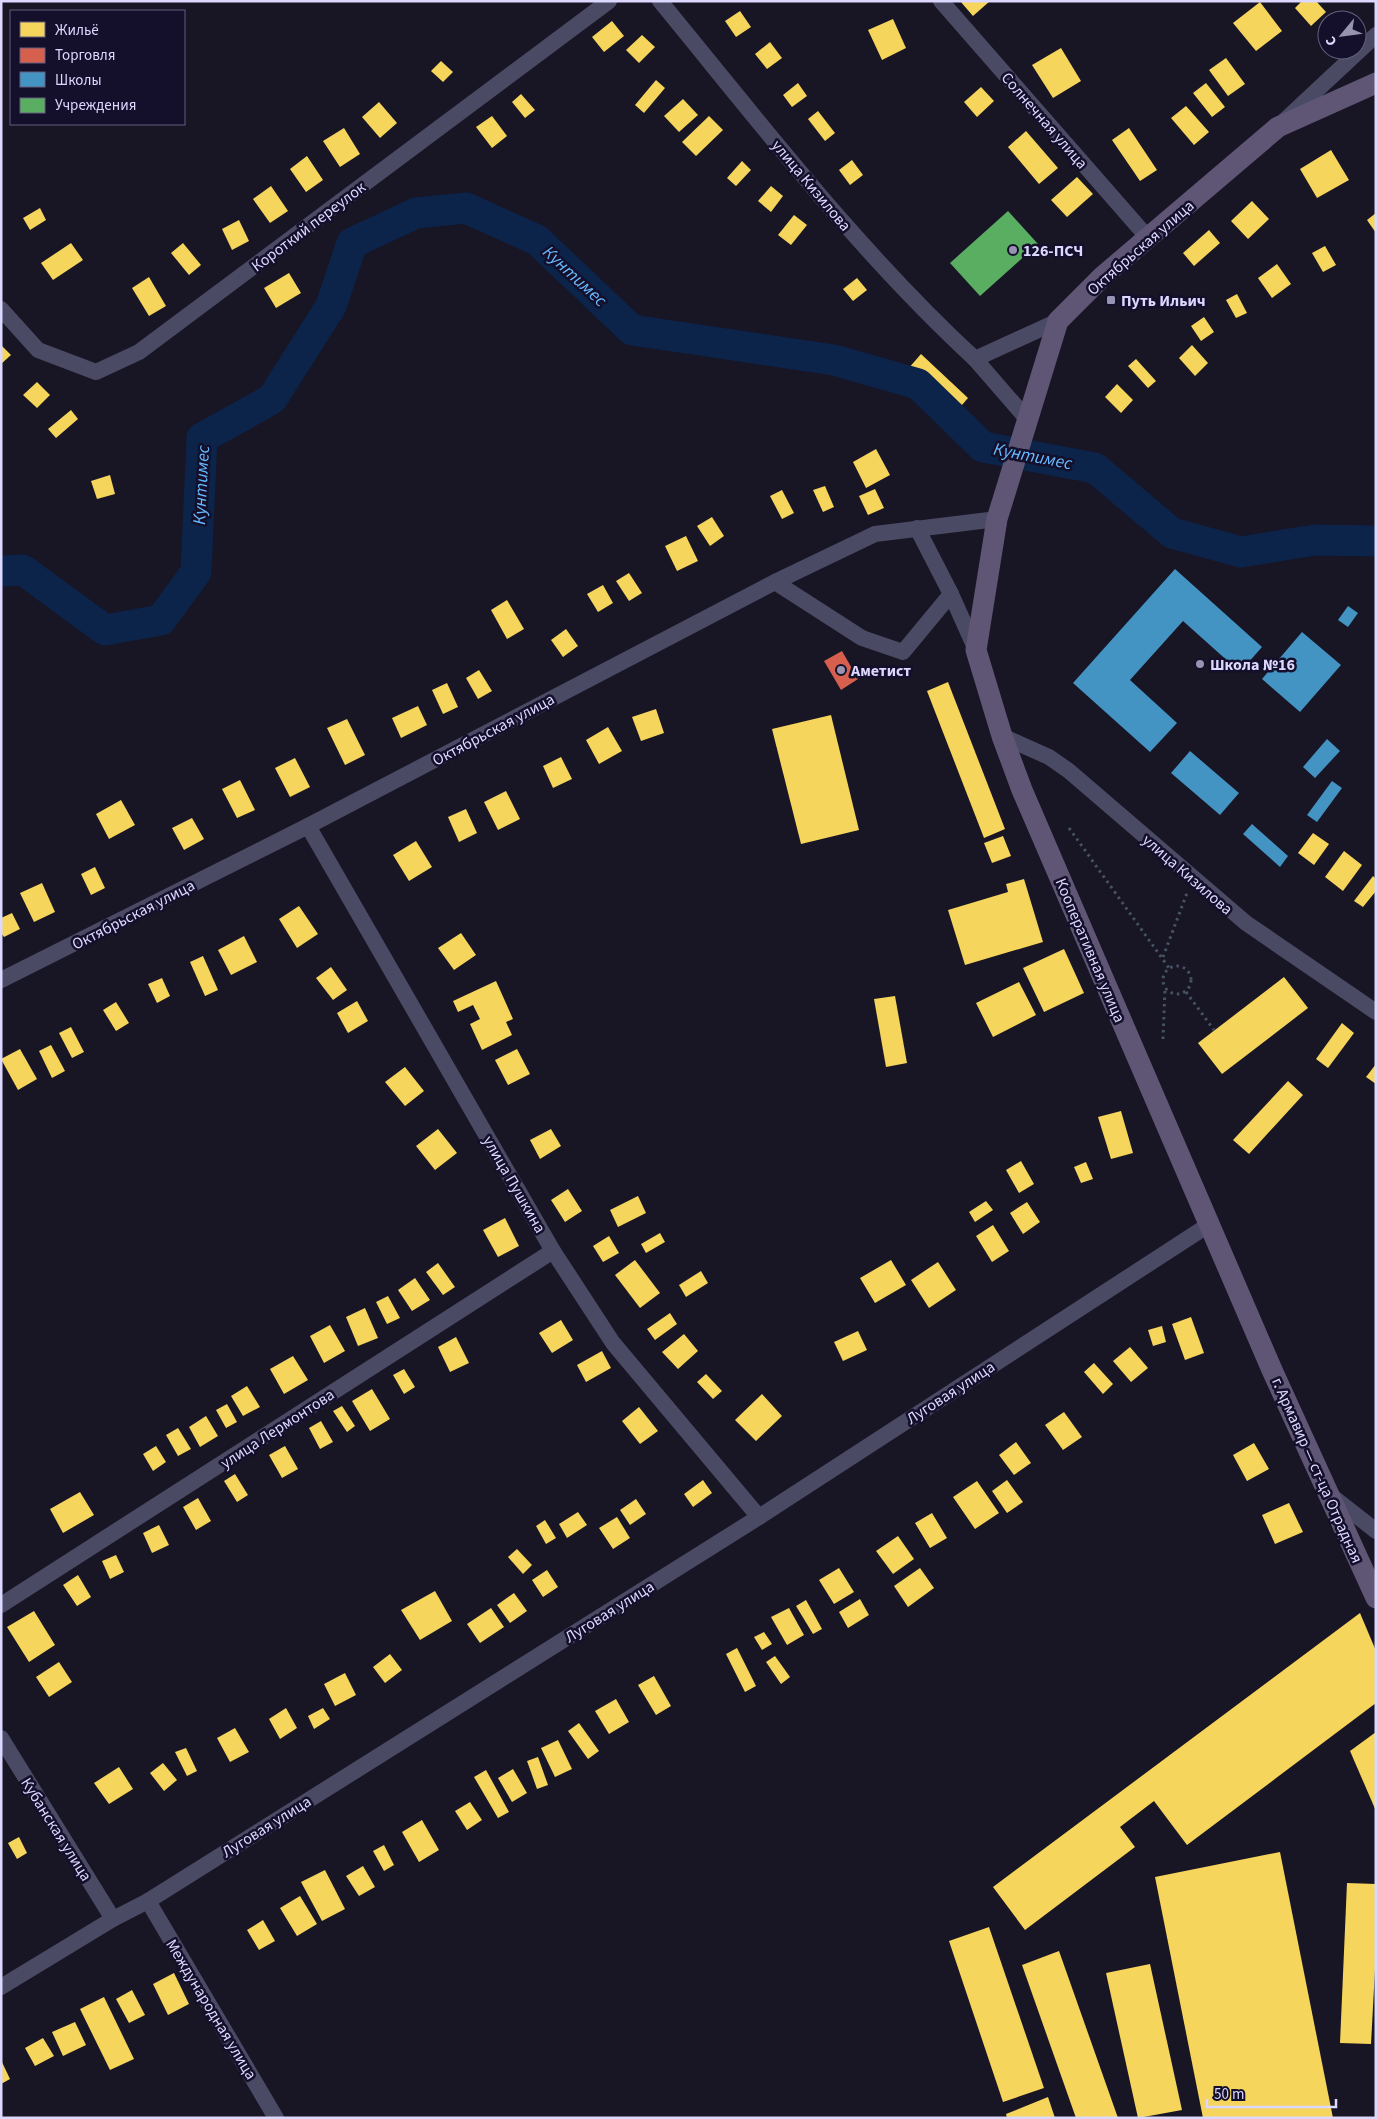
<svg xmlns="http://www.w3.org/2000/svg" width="1377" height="2119" viewBox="0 0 1377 2119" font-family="'Source Sans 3',sans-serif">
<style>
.homes{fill:#f6d55c}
.shops{fill:#d6604d}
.schools{fill:#4393c3}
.public{fill:#5aae61}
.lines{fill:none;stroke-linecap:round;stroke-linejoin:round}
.river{stroke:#0c234a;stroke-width:31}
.path{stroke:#455363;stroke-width:3;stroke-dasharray:2.5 4;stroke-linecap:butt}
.minor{stroke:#4b4a65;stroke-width:16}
.major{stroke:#5f5575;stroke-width:21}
.poi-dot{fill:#9794b2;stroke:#140f2a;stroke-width:2}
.labels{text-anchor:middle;stroke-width:5;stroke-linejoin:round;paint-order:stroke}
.street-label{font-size:16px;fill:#dcd8ff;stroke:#140f2a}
.poi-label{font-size:16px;font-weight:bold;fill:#dcd8ff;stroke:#140f2a;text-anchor:start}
.water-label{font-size:18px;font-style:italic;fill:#66b9ff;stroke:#140f2a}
</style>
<rect width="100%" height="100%" fill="#181524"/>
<g class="homes">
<polygon points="960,1 990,1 973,16"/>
<polygon points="1302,1 1316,1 1326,12 1311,26 1295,8"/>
<polygon points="1260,2 1282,31 1256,51 1233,23"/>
<polygon points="740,11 751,27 736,37 725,21"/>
<polygon points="893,19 906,48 882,60 868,30"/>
<polygon points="612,21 624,36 604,52 592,37"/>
<polygon points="642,35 655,47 639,63 626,50"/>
<polygon points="770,42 782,58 767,69 755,54"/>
<polygon points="1061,48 1081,81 1053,98 1032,65"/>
<polygon points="1226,58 1245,84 1228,96 1209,70"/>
<polygon points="441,61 453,72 443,82 431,71"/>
<polygon points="656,80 665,88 644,113 635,105"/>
<polygon points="798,83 807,96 792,107 783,95"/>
<polygon points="1206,83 1225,107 1212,117 1193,93"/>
<polygon points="981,87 994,101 977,117 964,102"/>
<polygon points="521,94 535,110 525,118 512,102"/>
<polygon points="683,99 698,115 679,132 664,116"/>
<polygon points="379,102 397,123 380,138 362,117"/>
<polygon points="1186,106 1209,132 1194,145 1171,118"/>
<polygon points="818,111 835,133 825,141 808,119"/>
<polygon points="492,116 507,136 492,148 476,127"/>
<polygon points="709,116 723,130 696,156 682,142"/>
<polygon points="344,128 360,154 340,167 323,141"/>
<polygon points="1129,128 1157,170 1140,181 1112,140"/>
<polygon points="1026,131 1058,168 1039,184 1008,147"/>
<polygon points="1331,150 1349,180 1317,198 1300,169"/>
<polygon points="307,156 323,180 306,192 290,169"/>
<polygon points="852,160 863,175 850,185 839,170"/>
<polygon points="742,161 751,170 736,186 727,178"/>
<polygon points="1077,177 1093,194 1067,217 1051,200"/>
<polygon points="271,186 288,211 270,223 253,199"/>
<polygon points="771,186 783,196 771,212 758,201"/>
<polygon points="1252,201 1269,219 1248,239 1231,221"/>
<polygon points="40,208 46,220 30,230 23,218"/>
<polygon points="1376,213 1376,233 1367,220"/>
<polygon points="794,215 807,225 791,245 778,235"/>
<polygon points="239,220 249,241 232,250 222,229"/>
<polygon points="1209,230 1220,243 1194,266 1183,253"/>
<polygon points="71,243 83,260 53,280 41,263"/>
<polygon points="183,243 201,265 189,275 171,253"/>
<polygon points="1325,246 1336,265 1323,272 1312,253"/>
<polygon points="1277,264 1291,284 1272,298 1258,278"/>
<polygon points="289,273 301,293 276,308 264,288"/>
<polygon points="149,277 166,306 149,316 132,288"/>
<polygon points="857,278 867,290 853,301 843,289"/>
<polygon points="1237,294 1247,313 1236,318 1226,300"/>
<polygon points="1204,317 1214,332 1201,341 1191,326"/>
<polygon points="1,345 11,355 1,364"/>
<polygon points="1192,345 1208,363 1195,376 1179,358"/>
<polygon points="921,354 968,398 955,413 908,369"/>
<polygon points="1136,359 1156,381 1148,388 1128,366"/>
<polygon points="37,382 50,395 37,408 23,395"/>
<polygon points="1117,384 1133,400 1121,413 1105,397"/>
<polygon points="71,410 78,419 56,438 48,429"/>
<polygon points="876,449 890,475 866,488 853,462"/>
<polygon points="110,475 115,494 97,499 91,481"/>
<polygon points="825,486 834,507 823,512 813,490"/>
<polygon points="875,489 884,508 868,515 859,496"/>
<polygon points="782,490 794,513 782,519 770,496"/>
<polygon points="712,517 724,536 710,546 697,526"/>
<polygon points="686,536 698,561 677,571 665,546"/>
<polygon points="629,573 642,593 629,601 616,581"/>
<polygon points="603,585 613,603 598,612 587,594"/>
<polygon points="507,600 524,629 507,639 491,610"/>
<polygon points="566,629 578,646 563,657 551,640"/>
<polygon points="479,670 492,691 478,699 466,678"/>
<polygon points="948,682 1005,829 984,838 927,691"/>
<polygon points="447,683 458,707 443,714 432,690"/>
<polygon points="418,706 427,725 401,738 392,718"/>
<polygon points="656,709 664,733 641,741 632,717"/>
<polygon points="831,715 859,830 801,844 772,729"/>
<polygon points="347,719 365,755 345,765 327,728"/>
<polygon points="608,727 622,751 599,764 586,740"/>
<polygon points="561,757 572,779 553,788 543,766"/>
<polygon points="295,758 310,787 290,797 275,768"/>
<polygon points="240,780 255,810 237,818 222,789"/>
<polygon points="506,791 520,819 498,830 484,802"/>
<polygon points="121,800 135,825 109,839 96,814"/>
<polygon points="466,809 477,833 459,842 448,817"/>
<polygon points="192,818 204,839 184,850 172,828"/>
<polygon points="1313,833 1329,844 1314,865 1298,853"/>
<polygon points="1003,836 1011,856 992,863 984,843"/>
<polygon points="416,841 432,867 409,881 393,855"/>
<polygon points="1344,851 1362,865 1343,891 1325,877"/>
<polygon points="95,867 105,888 91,895 81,874"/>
<polygon points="1373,876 1376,879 1376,891 1363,907 1354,901"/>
<polygon points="1024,879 1043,942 965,965 948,910 1008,892 1006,884"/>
<polygon points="42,883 55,912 34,922 20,893"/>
<polygon points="299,906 318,934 297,948 279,919"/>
<polygon points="12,913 20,929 4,937 1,933 1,918"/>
<polygon points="461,933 476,955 454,970 438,948"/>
<polygon points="244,936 257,962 231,975 218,950"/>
<polygon points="1064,949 1084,993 1044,1012 1023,968"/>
<polygon points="203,956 218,990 205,996 190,962"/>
<polygon points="331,967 347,990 333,1000 316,978"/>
<polygon points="1284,977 1308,1008 1222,1074 1198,1043"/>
<polygon points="162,978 170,996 157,1003 148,984"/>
<polygon points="496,981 513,1019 506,1022 512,1035 482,1050 470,1024 480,1019 473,1005 458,1012 453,1001"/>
<polygon points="1019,982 1036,1015 993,1037 976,1003"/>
<polygon points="895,996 907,1063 886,1067 874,999"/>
<polygon points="357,1001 368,1021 348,1033 337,1013"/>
<polygon points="116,1002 129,1023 116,1031 103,1010"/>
<polygon points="1342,1023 1354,1033 1328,1068 1316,1059"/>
<polygon points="71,1027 84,1052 72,1058 59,1033"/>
<polygon points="51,1045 65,1071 52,1078 39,1051"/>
<polygon points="20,1049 37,1079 18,1090 1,1059"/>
<polygon points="517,1049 530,1074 508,1085 495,1060"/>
<polygon points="1376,1064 1376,1084 1366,1077"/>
<polygon points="405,1067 424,1091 405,1106 385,1082"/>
<polygon points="1288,1081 1303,1095 1249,1154 1233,1140"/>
<polygon points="1121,1111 1133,1153 1111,1159 1098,1117"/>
<polygon points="438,1129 457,1153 435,1170 416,1146"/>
<polygon points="551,1129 561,1146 540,1159 530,1140"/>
<polygon points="1021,1161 1034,1184 1019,1193 1006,1170"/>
<polygon points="1086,1162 1093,1179 1081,1183 1074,1167"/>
<polygon points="568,1189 582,1211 565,1222 551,1200"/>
<polygon points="638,1196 646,1213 618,1227 610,1210"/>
<polygon points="986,1201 993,1210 975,1222 969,1212"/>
<polygon points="1027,1202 1040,1222 1023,1234 1010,1213"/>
<polygon points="505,1218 519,1246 498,1257 483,1230"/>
<polygon points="993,1225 1009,1251 992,1262 976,1236"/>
<polygon points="660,1233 665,1242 646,1253 641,1244"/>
<polygon points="609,1236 619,1253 603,1262 593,1246"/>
<polygon points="635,1260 660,1293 640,1308 615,1275"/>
<polygon points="891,1260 906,1285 875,1303 860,1278"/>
<polygon points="938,1262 956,1290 929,1308 911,1280"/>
<polygon points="438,1263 455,1287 443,1295 426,1272"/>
<polygon points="701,1271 708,1283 686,1297 679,1285"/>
<polygon points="415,1278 430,1300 412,1311 398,1290"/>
<polygon points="388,1296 400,1318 387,1324 376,1302"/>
<polygon points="365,1308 378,1338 358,1346 346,1317"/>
<polygon points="670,1313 677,1324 655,1340 647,1329"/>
<polygon points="1191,1317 1204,1353 1185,1360 1172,1324"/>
<polygon points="561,1320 573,1340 552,1353 539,1333"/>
<polygon points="330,1325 345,1351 324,1363 310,1336"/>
<polygon points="1162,1326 1166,1342 1153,1346 1148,1330"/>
<polygon points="858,1331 867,1350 843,1361 834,1342"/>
<polygon points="684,1334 698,1351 678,1369 662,1352"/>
<polygon points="456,1337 469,1363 450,1372 438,1347"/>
<polygon points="1130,1347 1148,1368 1131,1382 1113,1361"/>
<polygon points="602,1351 611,1368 586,1382 577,1365"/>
<polygon points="293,1356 308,1380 284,1394 270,1369"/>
<polygon points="1094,1363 1113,1384 1103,1394 1084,1372"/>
<polygon points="404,1369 415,1387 404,1394 393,1375"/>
<polygon points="706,1374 722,1391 713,1399 697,1382"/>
<polygon points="247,1386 260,1407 243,1416 231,1396"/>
<polygon points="372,1389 390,1419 370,1431 352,1401"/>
<polygon points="762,1394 782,1416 756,1441 735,1420"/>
<polygon points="227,1404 237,1422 226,1428 216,1410"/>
<polygon points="342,1406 355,1426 347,1432 333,1411"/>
<polygon points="639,1407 658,1431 640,1444 622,1421"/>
<polygon points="1064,1412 1082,1437 1063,1450 1045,1425"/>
<polygon points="206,1416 218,1436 200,1447 189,1427"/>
<polygon points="321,1421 333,1442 320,1449 309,1428"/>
<polygon points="178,1428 191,1449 178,1456 166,1435"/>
<polygon points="1016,1442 1031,1463 1014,1475 999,1455"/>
<polygon points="1254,1443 1269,1469 1247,1481 1233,1455"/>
<polygon points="156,1446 166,1462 153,1471 143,1454"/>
<polygon points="285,1446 298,1469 282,1478 269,1455"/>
<polygon points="235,1474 248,1495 237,1502 224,1481"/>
<polygon points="703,1480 712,1493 693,1507 684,1494"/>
<polygon points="1007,1480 1023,1502 1007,1513 992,1491"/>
<polygon points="977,1481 999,1513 975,1529 953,1497"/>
<polygon points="80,1492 94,1515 63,1533 50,1509"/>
<polygon points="198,1498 211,1521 196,1530 183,1507"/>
<polygon points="636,1499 646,1514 630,1525 620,1510"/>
<polygon points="1289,1503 1303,1532 1275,1544 1262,1515"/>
<polygon points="578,1512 587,1525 567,1538 559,1524"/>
<polygon points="932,1513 947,1538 930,1548 915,1523"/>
<polygon points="617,1517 630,1538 613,1549 599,1528"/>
<polygon points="545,1520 556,1538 546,1544 536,1526"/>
<polygon points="159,1525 169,1545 152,1553 143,1533"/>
<polygon points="898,1536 914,1559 893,1574 876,1551"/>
<polygon points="517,1549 532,1565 523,1574 508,1557"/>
<polygon points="116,1555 124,1572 110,1579 102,1561"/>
<polygon points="839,1568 854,1592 834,1604 819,1580"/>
<polygon points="920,1568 934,1588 908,1607 894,1586"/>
<polygon points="547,1570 558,1587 543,1597 532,1580"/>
<polygon points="78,1575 91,1597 77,1606 63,1585"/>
<polygon points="435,1591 452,1621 420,1640 401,1610"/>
<polygon points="514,1593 527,1611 510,1623 497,1605"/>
<polygon points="860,1599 869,1615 848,1628 839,1612"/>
<polygon points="806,1600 822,1629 813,1634 796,1606"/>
<polygon points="491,1608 504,1627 480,1643 467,1624"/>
<polygon points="789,1608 804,1635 787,1645 771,1617"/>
<polygon points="34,1611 55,1645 29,1662 7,1627"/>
<polygon points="1360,1613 1376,1651 1376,1703 1187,1845 1154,1801 1120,1827 1135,1847 1025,1930 993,1887"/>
<polygon points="764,1632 772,1644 762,1650 754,1637"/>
<polygon points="737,1648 756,1686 745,1692 726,1654"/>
<polygon points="390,1654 402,1670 385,1683 373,1667"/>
<polygon points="775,1656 790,1677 781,1684 766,1662"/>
<polygon points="59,1662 72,1682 49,1697 36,1677"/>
<polygon points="345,1673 356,1695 335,1706 324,1684"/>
<polygon points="654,1676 671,1706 656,1715 638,1685"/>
<polygon points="616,1699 629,1722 609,1734 595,1711"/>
<polygon points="286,1708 297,1728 280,1739 269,1719"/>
<polygon points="323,1708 330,1719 314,1729 308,1716"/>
<polygon points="579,1723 599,1751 588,1759 568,1731"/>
<polygon points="235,1728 249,1752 230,1762 217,1738"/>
<polygon points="1376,1732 1376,1811 1350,1751"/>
<polygon points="558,1740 572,1769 555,1777 541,1748"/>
<polygon points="186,1748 197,1771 187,1776 175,1752"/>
<polygon points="538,1757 548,1785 537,1789 527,1761"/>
<polygon points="163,1763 177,1780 164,1791 150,1773"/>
<polygon points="119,1767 133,1789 109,1804 94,1783"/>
<polygon points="513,1769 527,1793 512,1802 498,1778"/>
<polygon points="486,1770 509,1812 498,1818 474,1777"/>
<polygon points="470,1802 482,1820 467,1830 455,1811"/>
<polygon points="422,1820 439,1850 419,1862 402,1832"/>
<polygon points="19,1837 27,1853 17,1859 8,1843"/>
<polygon points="384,1845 394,1865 384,1871 373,1851"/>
<polygon points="1280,1852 1333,2118 1203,2118 1155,1877"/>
<polygon points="363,1866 375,1887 359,1896 346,1876"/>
<polygon points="325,1870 345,1909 322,1921 301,1882"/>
<polygon points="1347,1883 1376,1884 1376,1950 1371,2044 1340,2043"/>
<polygon points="300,1896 317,1924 297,1936 280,1908"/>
<polygon points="263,1920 275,1941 259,1950 247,1930"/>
<polygon points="989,1927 1044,2088 1003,2102 949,1941"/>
<polygon points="1059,1951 1118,2118 1076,2118 1022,1965"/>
<polygon points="1150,1964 1182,2110 1138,2118 1106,1973"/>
<polygon points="174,1973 189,2004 168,2015 153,1984"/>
<polygon points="132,1990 145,2015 129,2023 116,1999"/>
<polygon points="104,1997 134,2059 110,2070 80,2009"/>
<polygon points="75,2022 86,2045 63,2056 52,2032"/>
<polygon points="43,2038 54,2056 35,2066 25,2048"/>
<polygon points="1,2060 10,2079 1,2084"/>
<polygon points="1048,2097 1055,2118 1007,2118 1006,2114"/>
</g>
<polygon class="shops" points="842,651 858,679 841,690 824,661"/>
<g class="schools">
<polygon points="1175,569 1262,647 1240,672 1183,621 1130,680 1177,723 1150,752 1073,683"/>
<polygon points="1348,606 1358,613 1348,627 1338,620"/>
<polygon points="1302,632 1341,665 1300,712 1262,679"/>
<polygon points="1327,739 1340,751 1315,778 1303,767"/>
<polygon points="1190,751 1239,793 1220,815 1171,773"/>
<polygon points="1332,781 1342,788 1317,822 1307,815"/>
<polygon points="1252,824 1288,856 1280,867 1243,834"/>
</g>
<polygon class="public" points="1008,211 1038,244 980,296 950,263"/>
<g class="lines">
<polyline class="river" points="1,571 23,570 105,630 161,620 196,572 202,438 272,399 331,306 352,243 416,213 466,208 537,240 632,330 834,360 918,384 983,447 1095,468 1172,533 1241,552 1315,540 1376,541"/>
<g class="path">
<polyline points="1069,828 1169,968"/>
<polyline points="1163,957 1187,893"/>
<circle cx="1177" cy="980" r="14"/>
<polyline points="1186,992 1214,1030"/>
<polyline points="1163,1039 1165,989"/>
</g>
<g class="minor">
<path d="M660,1C761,124 858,251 975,359L1058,321"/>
<polyline points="941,1 1149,239"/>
<polyline points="1285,120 1376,35"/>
<polyline points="1,309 38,350 96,372 139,352 609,1"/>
<polyline points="975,359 1027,419"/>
<polyline points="917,528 951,594 976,650"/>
<polyline points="775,582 862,638 903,652 951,594"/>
<polyline points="1002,736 1049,757 1069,771 1246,923 1376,1012"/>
<polyline points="308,826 553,1251 613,1343 759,1517"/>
<polyline points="1,980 308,826 775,582 875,534 997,519"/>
<polyline points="1329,1494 1376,1531"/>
<polyline points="1,1605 553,1251"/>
<polyline points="1,1738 113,1919"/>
<polyline points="148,1901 276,2118"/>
<polyline points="1,1987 113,1919 148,1901 759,1517 1210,1224"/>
</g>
<polyline class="major" points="1376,83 1278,127 1103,276 1058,321 997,519 976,650 1002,736 1022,790 1272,1370 1376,1598"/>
</g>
<g class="poi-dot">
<circle cx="1013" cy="250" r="5"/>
<rect x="1106" y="295" width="10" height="10" rx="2.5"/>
<circle cx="1200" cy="664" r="5"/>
<circle cx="841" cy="670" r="5"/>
</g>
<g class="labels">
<g class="street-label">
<text transform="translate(1045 120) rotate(49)" y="6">Солнечная улица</text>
<text transform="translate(812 185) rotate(50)" y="6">улица Кизилова</text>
<text transform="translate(308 226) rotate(-37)" y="6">Короткий переулок</text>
<text transform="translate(1140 247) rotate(-41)" y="6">Октябрьская улица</text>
<text transform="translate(493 729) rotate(-28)" y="6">Октябрьская улица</text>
<text transform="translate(1188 874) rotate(41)" y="6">улица Кизилова</text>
<text transform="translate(133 914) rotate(-27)" y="6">Октябрьская улица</text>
<text transform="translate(1091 950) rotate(67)" y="6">Кооперативная улица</text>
<text transform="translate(515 1184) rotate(60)" y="6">улица Пушкина</text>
<text transform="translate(950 1392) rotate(-33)" y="6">Луговая улица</text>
<text transform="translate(277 1428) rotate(-33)" y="6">улица Лермонтова</text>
<text transform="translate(1318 1470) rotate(66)" y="6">г. Армавир — ст-ца Отрадная</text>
<text transform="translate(609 1611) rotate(-32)" y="6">Луговая улица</text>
<text transform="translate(266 1826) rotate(-32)" y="6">Луговая улица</text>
<text transform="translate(57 1829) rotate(58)" y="6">Кубанская улица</text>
<text transform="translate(212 2009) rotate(59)" y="6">Международная улица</text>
</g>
<g class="poi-label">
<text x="1023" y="256">126-ПСЧ</text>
<text x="1121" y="306">Путь Ильич</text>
<text x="1210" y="670">Школа №16</text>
<text x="851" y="676">Аметист</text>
</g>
<g class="water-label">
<text transform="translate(575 276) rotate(43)" y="6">Кунтимес</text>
<text transform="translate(1033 456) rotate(11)" y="6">Кунтимес</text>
<text transform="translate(201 485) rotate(-87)" y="6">Кунтимес</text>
</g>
</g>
<rect width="1377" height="2119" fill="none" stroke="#dcd8ff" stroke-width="5"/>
<rect x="10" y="10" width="175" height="115" fill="#140f2a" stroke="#645f7f"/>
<rect x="20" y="22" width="25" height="15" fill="#f6d55c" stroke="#645f7f"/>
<text x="55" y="35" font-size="15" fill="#dcd8ff">Жильё</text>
<rect x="20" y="48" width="25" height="15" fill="#d6604d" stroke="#645f7f"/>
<text x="55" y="60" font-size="15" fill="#dcd8ff">Торговля</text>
<rect x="20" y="72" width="25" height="15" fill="#4393c3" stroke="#645f7f"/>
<text x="55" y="85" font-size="15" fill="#dcd8ff">Школы</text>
<rect x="20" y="98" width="25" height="15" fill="#5aae61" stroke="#645f7f"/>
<text x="55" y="110" font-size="15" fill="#dcd8ff">Учреждения</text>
<g transform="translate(1342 35) rotate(241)"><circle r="24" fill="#140f2a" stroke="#645f7f"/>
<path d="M0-4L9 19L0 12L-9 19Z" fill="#9794b2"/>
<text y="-8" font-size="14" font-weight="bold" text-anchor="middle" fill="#dcd8ff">С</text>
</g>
<path d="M1207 2099v8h129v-8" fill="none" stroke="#dcd8ff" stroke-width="2.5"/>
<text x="1214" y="2099" font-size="15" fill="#dcd8ff" stroke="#140f2a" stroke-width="4" paint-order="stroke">50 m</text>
</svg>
